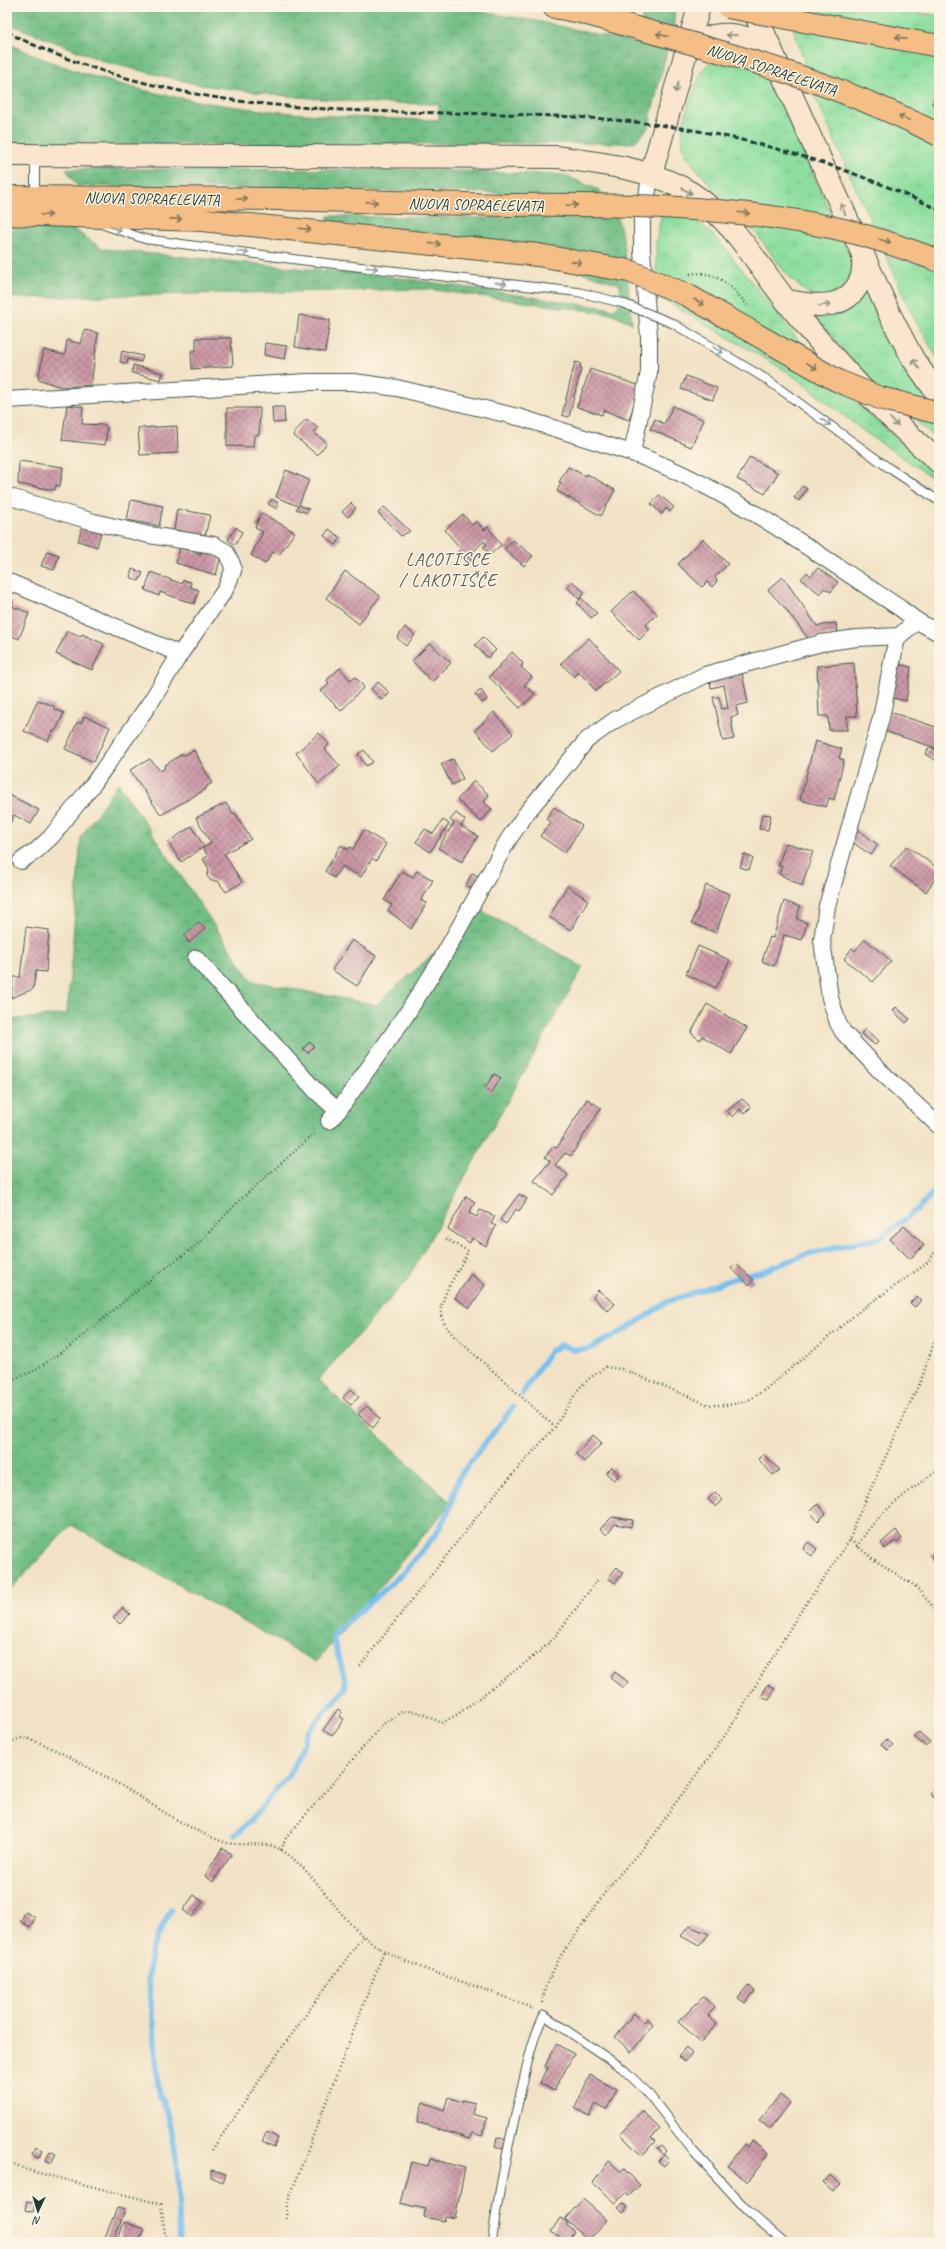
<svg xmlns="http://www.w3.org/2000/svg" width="946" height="2249" viewBox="0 0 946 2249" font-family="Caveat,sans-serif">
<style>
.grass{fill:url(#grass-tufts);stroke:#568e6a}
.forest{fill:url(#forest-crowns);stroke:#487e5d}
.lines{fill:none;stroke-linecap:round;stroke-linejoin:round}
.stream{stroke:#78bff0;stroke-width:5.5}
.building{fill:url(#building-cross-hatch)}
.service-casing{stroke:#3f564a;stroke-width:10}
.minor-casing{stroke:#3f564a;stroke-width:18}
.secondary-casing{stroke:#3f564a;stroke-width:24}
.trunk-casing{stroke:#3f564a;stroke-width:24}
.path{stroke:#3f564a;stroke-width:2.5;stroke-dasharray:1 3;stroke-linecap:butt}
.service{stroke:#fff;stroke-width:8}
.minor{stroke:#fff;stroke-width:16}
.secondary{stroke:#fbe5cf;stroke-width:22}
.trunk{stroke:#f6be87;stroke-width:22}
.rail{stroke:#1f3d34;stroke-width:3;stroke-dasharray:6 3;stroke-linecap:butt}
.service-bridge-casing{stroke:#3f564a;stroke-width:10;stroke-linecap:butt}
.trunk-bridge-casing{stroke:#3f564a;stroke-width:24;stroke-linecap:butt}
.service-bridge{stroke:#fff;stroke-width:8}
.trunk-bridge{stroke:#f6be87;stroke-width:22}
.oneway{stroke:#807759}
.oneway2{stroke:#8d9182}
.oneway3{stroke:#8f9e9a}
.labels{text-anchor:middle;stroke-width:3;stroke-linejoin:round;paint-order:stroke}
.street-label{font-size:16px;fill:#1f3d34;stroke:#fcf5e5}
.quarter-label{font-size:18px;letter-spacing:1px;fill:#5b5c5c;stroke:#fcf5e5}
</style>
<defs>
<pattern id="grass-tufts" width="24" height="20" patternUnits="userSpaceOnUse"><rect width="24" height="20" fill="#8ddf9f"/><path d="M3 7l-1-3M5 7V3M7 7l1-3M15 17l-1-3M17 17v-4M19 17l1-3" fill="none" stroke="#79c08a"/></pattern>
<pattern id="forest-crowns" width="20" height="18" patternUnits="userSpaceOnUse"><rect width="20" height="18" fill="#72be86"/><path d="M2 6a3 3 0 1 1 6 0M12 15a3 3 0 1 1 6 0" fill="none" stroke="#5d9c6e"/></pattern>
<pattern id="building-cross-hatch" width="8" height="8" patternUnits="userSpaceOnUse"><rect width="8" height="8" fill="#cb97a6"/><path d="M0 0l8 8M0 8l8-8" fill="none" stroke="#a47c88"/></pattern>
</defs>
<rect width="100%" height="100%" fill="#fcf5e5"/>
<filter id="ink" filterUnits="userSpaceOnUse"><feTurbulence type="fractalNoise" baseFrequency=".025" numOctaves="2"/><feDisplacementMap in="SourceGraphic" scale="8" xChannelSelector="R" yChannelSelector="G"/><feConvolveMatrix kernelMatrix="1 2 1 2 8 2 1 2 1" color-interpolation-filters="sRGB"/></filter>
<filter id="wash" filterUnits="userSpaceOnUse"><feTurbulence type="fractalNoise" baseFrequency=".012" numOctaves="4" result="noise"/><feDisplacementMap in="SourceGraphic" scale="16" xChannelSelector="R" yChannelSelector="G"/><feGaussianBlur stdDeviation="0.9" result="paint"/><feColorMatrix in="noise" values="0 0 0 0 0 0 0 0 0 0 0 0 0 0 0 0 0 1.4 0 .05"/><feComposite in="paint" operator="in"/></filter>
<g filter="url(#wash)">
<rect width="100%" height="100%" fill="#f2e2c5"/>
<g class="grass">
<polygon points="787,7 853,7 939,15 939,361 912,314 814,94"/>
<path d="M731,51L765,69L845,245C847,250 850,257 851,262C854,282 835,300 815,296C794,291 768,247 753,230C735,209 714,191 697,169C694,165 689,160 686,155C678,136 685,114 692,96C703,66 703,64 731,51Z"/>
<polygon points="667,191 719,241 798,340 854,401 939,477 939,482 869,435 788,372 657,296 656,241"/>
<path d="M866,291L894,350L920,391L939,414V441L872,383L815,317C839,316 848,306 866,291Z"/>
</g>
<g class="forest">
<path d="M7,7H454L541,22L636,43L643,14L617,7H675L674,22L648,128L634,143L7,145V43C141,107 293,117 439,120V104L374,103L286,96L201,85L108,63L7,23Z"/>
<polygon points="66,169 429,170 564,175 599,190 616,213 623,238 632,323 613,314 427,289 7,298 7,225 69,226 103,249 401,278 614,309 622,303 620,284 474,240 327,222 328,216 505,218 505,193 77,186"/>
<polygon points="118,783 252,981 376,1005 482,911 583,967 407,1280 318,1380 451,1503 316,1662 71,1525 7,1593 7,1020 67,1014 81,837"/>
</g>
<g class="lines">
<g class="stream">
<polyline points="522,1394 550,1351 561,1345 574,1350 589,1349 627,1329 667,1302 738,1277 761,1272 807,1254 880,1238 917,1210 939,1187"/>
<polyline points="235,1835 251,1820 287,1777 294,1765 309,1730 345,1689 345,1679 333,1639 337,1631 404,1572 436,1534 449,1510 459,1477 513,1407"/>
<polyline points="171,1909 151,1951 148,1980 154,2025 157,2076 160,2095 168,2114 172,2132 177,2163 180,2242"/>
</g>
</g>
<g id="blocks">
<g class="building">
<polygon points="935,97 939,99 939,107 932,104"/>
<polygon points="299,315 330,320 325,352 295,347"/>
<polygon points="85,330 98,333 91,385 61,387 38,379 44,350 65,355 67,340 81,344"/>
<polygon points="196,338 231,338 233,366 192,369 191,351 196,351"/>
<polygon points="265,343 287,346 285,359 264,355"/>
<polygon points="122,351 143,356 141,362 128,359 127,364 120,362"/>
<polygon points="575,362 580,363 581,369 569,417 562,415"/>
<polygon points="133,365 163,373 161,380 132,373"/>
<polygon points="590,369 640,386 629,420 603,410 602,415 577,407"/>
<polygon points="686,376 717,388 713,400 681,389"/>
<polygon points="67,405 83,407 82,424 105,425 107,428 105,445 62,440"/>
<polygon points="673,406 704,420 691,447 650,429 655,419 664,424"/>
<polygon points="272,407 284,407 285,422 273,423"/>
<polygon points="227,408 260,408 259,435 254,435 253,447 227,446"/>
<polygon points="306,419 318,428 314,433 327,443 317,455 293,435"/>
<polygon points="177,426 178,453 140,455 138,428"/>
<polygon points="750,457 778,473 765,494 737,479"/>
<polygon points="19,461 63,467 60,486 56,485 55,490 18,484"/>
<polygon points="568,467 586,476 587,474 615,490 601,516 557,491 561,483 559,482"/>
<polygon points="286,470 309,480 299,505 309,509 307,513 296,509 298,506 276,497"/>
<polygon points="802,486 807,489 799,501 794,498"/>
<polygon points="659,495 674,507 670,512 666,508 662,514 651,504"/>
<polygon points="272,499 279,504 277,509 268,504"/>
<polygon points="131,500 163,506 159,526 127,520"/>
<polygon points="351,503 356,508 348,517 342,512"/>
<polygon points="384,507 410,531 401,536 378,513"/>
<polygon points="177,509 210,515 205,536 174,530"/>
<polygon points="261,513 295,532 279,555 273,552 265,564 251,555 263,532 255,527"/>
<polygon points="463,514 472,525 477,521 484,530 488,527 501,545 490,555 483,547 487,545 484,541 468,557 472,560 467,564 457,553 461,549 445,530"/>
<polygon points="82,527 101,532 97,547 78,541"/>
<polygon points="236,527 242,532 235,545 228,540"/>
<polygon points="329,529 341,538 336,545 324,536"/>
<polygon points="703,539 728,564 715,577 717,581 712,587 707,582 702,587 678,564"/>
<polygon points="513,540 533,556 524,566 504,549"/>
<polygon points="180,548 201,554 202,550 221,556 216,575 176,563"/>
<polygon points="47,551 59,555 54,570 41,566"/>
<polygon points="818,568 838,582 831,592 824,588 820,594 801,579 807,572 811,576"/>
<polygon points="132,569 143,573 139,581 130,577"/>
<polygon points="345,571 380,596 359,624 326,598"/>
<polygon points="151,572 182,584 183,580 191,582 190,587 199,590 194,604 160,592 159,596 145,590"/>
<polygon points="783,577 817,626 836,623 838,634 808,638 784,607 768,590"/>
<polygon points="572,581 585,593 579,599 567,587"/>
<polygon points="633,591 657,614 646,625 650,629 639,640 611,612"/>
<polygon points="581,598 597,613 591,618 577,603"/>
<polygon points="7,600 13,602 12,606 29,613 19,639 7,634"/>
<polygon points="405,627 415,635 406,646 397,638"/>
<polygon points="67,631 81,636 82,634 104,644 92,670 56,654"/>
<polygon points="483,637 496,650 488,658 475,645"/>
<polygon points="589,638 619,671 596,691 579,672 574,677 561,663"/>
<polygon points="430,643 451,663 432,682 412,661"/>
<polygon points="512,652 523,663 521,667 532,677 524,685 535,694 520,708 489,677"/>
<polygon points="854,663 857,716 847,716 847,730 829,730 828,716 819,716 817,666"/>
<polygon points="897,664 911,667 906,701 893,698"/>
<polygon points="340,668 351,681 355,677 364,687 341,711 321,691 329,684 327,680"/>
<polygon points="742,673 748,703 736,706 738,715 731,717 734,739 723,741 713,697 719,697 722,709 728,708 724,685 711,688 710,679"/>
<polygon points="378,682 390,693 382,700 371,689"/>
<polygon points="481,690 487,699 482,703 475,694"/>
<polygon points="38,700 54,706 54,709 64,713 56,730 52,732 48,741 24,731"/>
<polygon points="494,712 513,734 493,751 475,730"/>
<polygon points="890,712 939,728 939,749 884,731"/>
<polygon points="84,716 110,727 94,762 65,749 77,723 82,722"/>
<polygon points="319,733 329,744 325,749 340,766 319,784 296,753"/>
<polygon points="815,741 842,749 839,758 844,760 834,800 829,798 826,807 800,800"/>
<polygon points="930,747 939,751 939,755 935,760 925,754"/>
<polygon points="194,750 212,783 206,787 206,789 161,815 130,770 150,759 160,771 165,768 164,766 182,754 184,755"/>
<polygon points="364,750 373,762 366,766 358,754"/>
<polygon points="453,759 463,779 452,785 441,764"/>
<polygon points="474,781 489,795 484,802 492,809 481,822 457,800"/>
<polygon points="7,794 39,810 31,824 14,815 7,830"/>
<polygon points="226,803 233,814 235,813 251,839 224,854 242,882 226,892 218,881 211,881 207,876 209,869 203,859 208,856 203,848 211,843 196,818"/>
<polygon points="554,807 582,826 565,853 540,836 551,822 546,819"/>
<polygon points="456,813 465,820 461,826 478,836 462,862 438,848 454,823 450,820"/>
<polygon points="762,814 771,815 768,830 759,829"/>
<polygon points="443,820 449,824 430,852 416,842 425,829 433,834"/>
<polygon points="192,826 204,847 181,862 168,842"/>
<polygon points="855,827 878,845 871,855 852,842"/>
<polygon points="364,830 386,844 376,861 372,858 361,877 342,866 334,878 325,871 341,845 348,850 350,847 353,849"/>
<polygon points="786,843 813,851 802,886 779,874 782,866 778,866"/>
<polygon points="907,846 939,869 939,873 926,892 890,866"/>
<polygon points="744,854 753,858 749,870 740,867"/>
<polygon points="402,871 413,877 417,871 433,880 421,901 427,903 411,929 388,910 392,905 384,900"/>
<polygon points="472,873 480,877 473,889 466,885"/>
<polygon points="706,885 730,894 716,933 692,923"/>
<polygon points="567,886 588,900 571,930 549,917"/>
<polygon points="784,901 800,907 797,919 807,923 802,940 784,935 774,966 762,961 770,937 773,938"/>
<polygon points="199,922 205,929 189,943 184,935"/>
<polygon points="26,927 49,930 46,972 36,971 33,989 11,998 13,977 20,977"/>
<polygon points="865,939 891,961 873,982 844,959 852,948 855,951"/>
<polygon points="352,940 376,956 357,986 332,970"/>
<polygon points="698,946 730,960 716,988 686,974"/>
<polygon points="707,1004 747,1028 731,1054 702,1036 700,1040 691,1033"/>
<polygon points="896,1007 910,1019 906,1023 893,1011"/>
<polygon points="865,1029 879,1041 875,1045 861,1034"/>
<polygon points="309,1042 314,1046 308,1053 303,1049"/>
<polygon points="494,1074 501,1078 491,1093 485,1088"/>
<polygon points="587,1099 601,1108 571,1156 565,1153 555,1165 568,1175 553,1195 534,1181 550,1161 545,1157 553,1147 557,1148"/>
<polygon points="742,1099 751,1107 744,1114 740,1109 733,1117 727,1111"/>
<polygon points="519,1194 527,1199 519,1211 516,1209 506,1224 500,1220"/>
<polygon points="466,1196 475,1202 469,1213 477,1217 480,1210 495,1216 491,1224 496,1226 486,1246 472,1238 470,1243 448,1229"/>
<polygon points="904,1226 924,1245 910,1259 890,1239"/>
<polygon points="736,1264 754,1280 749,1285 731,1268"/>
<polygon points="471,1274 485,1285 470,1308 455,1298"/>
<polygon points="598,1290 615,1304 608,1311 593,1297"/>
<polygon points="917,1296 921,1300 915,1307 910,1303"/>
<polygon points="351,1389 359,1397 351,1405 343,1398"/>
<polygon points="367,1406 380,1419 373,1428 358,1414"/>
<polygon points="593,1435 602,1443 584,1462 576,1454"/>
<polygon points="763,1454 780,1470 773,1475 758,1459"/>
<polygon points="612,1467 619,1475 614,1480 606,1473"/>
<polygon points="715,1492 723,1500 716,1507 708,1499"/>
<polygon points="818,1504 826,1514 818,1521 810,1512"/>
<polygon points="612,1517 633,1520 631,1527 615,1524 607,1535 600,1529"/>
<polygon points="896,1530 902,1539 897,1543 895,1541 885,1549 881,1543"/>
<polygon points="808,1542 817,1549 812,1556 803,1549"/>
<polygon points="939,1549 939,1565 931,1556"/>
<polygon points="617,1567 623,1573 615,1583 608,1578"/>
<polygon points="122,1608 130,1614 120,1624 113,1618"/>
<polygon points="615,1672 628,1682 623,1688 610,1678"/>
<polygon points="768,1684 775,1689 769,1700 761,1697"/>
<polygon points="338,1709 342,1712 339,1716 344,1719 332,1736 323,1730"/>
<polygon points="919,1732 930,1742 925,1746 914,1737"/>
<polygon points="886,1739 893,1745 888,1750 881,1745"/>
<polygon points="937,1786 939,1787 939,1802 930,1794"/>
<polygon points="222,1848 232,1854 213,1882 205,1876"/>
<polygon points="194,1895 203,1902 192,1917 183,1910"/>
<polygon points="26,1912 35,1918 30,1927 20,1921"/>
<polygon points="689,1926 709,1934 699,1946 681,1936"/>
<polygon points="748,1985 755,1991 745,2003 738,1998"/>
<polygon points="703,1997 715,2008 708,2015 717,2024 701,2042 678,2022"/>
<polygon points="634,2013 644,2023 647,2019 653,2025 631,2052 615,2037"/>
<polygon points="556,2044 574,2054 554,2091 540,2083 548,2068 545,2066"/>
<polygon points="686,2047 692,2054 685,2062 678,2056"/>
<polygon points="590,2075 617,2090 606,2110 596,2104 589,2116 575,2108"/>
<polygon points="780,2095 790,2103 770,2129 759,2120"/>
<polygon points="448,2097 462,2102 462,2100 475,2103 472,2114 487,2118 482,2136 472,2133 469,2139 417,2122 423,2102 444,2110"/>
<polygon points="642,2111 660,2129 651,2138 655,2141 642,2156 620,2134"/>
<polygon points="267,2132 278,2138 274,2147 262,2141"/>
<polygon points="497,2137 506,2140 503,2149 495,2146"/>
<polygon points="752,2141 768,2154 748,2182 727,2166 744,2144 747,2147"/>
<polygon points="661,2145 666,2151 663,2155 657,2148"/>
<polygon points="35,2147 42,2150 39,2158 32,2155"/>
<polygon points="50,2151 56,2154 51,2163 46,2160"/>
<polygon points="664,2155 669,2160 664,2166 658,2161"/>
<polygon points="430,2159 465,2168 455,2218 445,2216 444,2221 424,2217 425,2209 400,2203 411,2162 428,2166"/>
<polygon points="609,2161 621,2172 624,2169 640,2185 629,2196 625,2193 616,2203 593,2183"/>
<polygon points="211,2170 226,2174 223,2182 211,2177"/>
<polygon points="831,2175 841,2185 833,2192 823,2183"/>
<polygon points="583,2199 607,2220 588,2241 565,2219"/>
<polygon points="27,2201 35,2203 33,2212 25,2210"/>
<polygon points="623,2203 628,2207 623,2213 618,2208"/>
<polygon points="117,2208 125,2210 113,2242 103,2242"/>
<polygon points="560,2218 568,2222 566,2225 574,2232 567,2242 551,2232"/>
<polygon points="124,2222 144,2229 138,2242 118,2240"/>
</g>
</g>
</g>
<g filter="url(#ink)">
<use href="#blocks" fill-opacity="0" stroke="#3f564a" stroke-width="1"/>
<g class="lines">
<defs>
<g id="service">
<polyline points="35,197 35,156"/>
<polyline points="104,225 145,239 300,260 578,292 622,303"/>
<polyline points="672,323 766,379 889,468 939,501"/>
<path d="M492,2242C498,2191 509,2141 521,2091C527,2065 532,2039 544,2015L622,2068L647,2092L693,2151L748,2211L784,2242"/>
</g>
<g id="minor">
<path d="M651,174L642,221V251L649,337V372L632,453C728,488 814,552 900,608L917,621L939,633"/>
<polyline points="7,400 307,382 354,382 397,388 522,418 632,453"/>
<polyline points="7,496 94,522 149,535 214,545 226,552 232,564 233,571 225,590 180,654 152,700 94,783 51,837 37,850 21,861"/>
<polyline points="7,581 180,654"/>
<polyline points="899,636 896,642 881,718 827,906 822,940 830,998 838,1023 843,1032 880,1071 939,1126"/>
<polyline points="196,958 314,1089 338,1111"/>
<polyline points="329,1121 338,1111 404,1018 441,960 508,840 528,811 587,740 615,720 705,675 821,643 857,638 899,636 917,621"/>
</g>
<g id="secondary">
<polyline points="752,7 890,315 913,359 939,396"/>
<path d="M688,49C716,27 739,34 770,46"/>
<path d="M7,155L557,157C603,164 651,168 691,193C733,220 757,264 787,302C833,360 883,413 939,462"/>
<polyline points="651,174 699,7"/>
<path d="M787,301C814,306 847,312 861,279C864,272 863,262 863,254"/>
</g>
<g id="trunk">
<polyline points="554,7 580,12 640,29"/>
<polyline points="7,197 279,199 505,205"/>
<polyline points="7,214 202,220 538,255"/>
</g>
</defs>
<use href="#service" class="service-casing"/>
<use href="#minor" class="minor-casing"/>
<use href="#secondary" class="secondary-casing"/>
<use href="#trunk" class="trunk-casing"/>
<g class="path">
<path d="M690,274C715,269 733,287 747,305"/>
<path d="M446,1239L468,1251C461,1268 438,1298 441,1315C443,1323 448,1329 454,1336L555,1427"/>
<polyline points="7,1381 32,1372 65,1350 155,1276 197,1245 239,1201 316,1132"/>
<polyline points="850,1540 873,1559 915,1586 939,1614"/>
<path d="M857,1547C876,1512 909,1492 939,1469"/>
<polyline points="360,1666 490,1500 555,1427 579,1388 591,1377 606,1367 622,1369 709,1405 729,1405 747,1401 766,1389 862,1309 926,1264 939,1247"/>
<path d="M7,1746C11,1743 17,1738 23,1738C41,1739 103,1776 122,1786C154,1805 188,1830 224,1842C243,1848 265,1839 283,1851C323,1878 341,1928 385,1951C432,1976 486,1986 533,2009"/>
<polyline points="281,1850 286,1838 383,1724 403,1711 418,1712 442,1723 458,1714 538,1653 554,1638 599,1578"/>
<polyline points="542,2003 546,1985 560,1957 611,1884 655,1834 669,1812 729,1730 795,1620 850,1540 855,1523 921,1380 939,1329"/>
<polyline points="212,2150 281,2049 363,1936"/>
<polyline points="7,2161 27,2170 161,2204 166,2242"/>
<polyline points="286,2219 287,2204 384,1951"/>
</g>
<use href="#service" class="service"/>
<use href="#minor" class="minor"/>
<use href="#secondary" class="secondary"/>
<use href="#trunk" class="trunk"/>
<path class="rail" d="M7,32C86,73 186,97 275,105C395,117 516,109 635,122C740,133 844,164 939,210"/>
<defs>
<polyline id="service-bridge" points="622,303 672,323"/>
<g id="trunk-bridge">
<polyline points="728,7 939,46"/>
<path d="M640,29C742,57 845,86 939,135"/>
<path d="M505,205C615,204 726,205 835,228C871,236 905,248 939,261"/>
<polyline points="538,255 629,271 687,295 838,381 880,398 939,413"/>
</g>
</defs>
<use href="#service-bridge" class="service-bridge-casing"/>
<use href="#trunk-bridge" class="trunk-bridge-casing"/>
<use href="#service-bridge" class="service-bridge"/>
<use href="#trunk-bridge" class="trunk-bridge"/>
</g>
<defs><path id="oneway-shaft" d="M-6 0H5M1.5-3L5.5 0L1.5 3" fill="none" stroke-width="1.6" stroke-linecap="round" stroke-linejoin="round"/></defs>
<g class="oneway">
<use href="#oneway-shaft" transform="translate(662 35) rotate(-165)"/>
<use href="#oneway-shaft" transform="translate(901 38) rotate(-169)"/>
<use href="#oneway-shaft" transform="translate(904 118) rotate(-156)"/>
<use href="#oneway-shaft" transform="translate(242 199) rotate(1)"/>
<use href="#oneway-shaft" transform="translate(372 202) rotate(2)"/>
<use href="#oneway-shaft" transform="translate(572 205)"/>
<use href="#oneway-shaft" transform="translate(744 213) rotate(7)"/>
<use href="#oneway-shaft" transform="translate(46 215) rotate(2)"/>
<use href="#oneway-shaft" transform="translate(176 219) rotate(1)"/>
<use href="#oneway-shaft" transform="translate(305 229) rotate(6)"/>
<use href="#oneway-shaft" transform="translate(885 241) rotate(16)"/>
<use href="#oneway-shaft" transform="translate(435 244) rotate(6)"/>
<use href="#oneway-shaft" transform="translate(576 262) rotate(10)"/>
<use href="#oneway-shaft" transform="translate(699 302) rotate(30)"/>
<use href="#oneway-shaft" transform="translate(812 366) rotate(30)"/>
</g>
<g class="oneway2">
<use href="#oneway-shaft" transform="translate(732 35) rotate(-176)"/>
<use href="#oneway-shaft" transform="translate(677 87) rotate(106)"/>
<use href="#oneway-shaft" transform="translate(687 191) rotate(30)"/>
<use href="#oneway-shaft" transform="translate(843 209) rotate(-114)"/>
<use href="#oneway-shaft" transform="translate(825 305) rotate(-11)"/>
<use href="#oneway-shaft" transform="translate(916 364) rotate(-125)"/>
<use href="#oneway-shaft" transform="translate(894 422) rotate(46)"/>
</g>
<g class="oneway3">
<use href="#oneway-shaft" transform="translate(116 229) rotate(19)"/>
<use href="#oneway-shaft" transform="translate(243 252) rotate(8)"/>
<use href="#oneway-shaft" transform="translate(372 268) rotate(6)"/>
<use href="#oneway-shaft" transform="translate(501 283) rotate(6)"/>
<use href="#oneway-shaft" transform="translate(718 350) rotate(31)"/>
<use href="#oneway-shaft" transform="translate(826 422) rotate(36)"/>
</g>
</g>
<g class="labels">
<g class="street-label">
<text transform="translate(772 69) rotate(18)" y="6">NUOVA SOPRAELEVATA</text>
<text transform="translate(152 198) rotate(1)" y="6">NUOVA SOPRAELEVATA</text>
<text transform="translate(476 204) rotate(1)" y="6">NUOVA SOPRAELEVATA</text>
</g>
<g class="quarter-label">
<text x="448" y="565">LACOTISCE<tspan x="448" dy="21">/ LAKOTIŠČE</tspan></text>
</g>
</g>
<rect width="946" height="2249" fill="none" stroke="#fcf5e5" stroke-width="24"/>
<g transform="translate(38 2211) rotate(184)" stroke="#fcf5e5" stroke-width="3" paint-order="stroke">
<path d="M0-3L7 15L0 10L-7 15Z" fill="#1f3d34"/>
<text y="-6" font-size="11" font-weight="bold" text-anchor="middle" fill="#1f3d34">N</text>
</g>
</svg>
